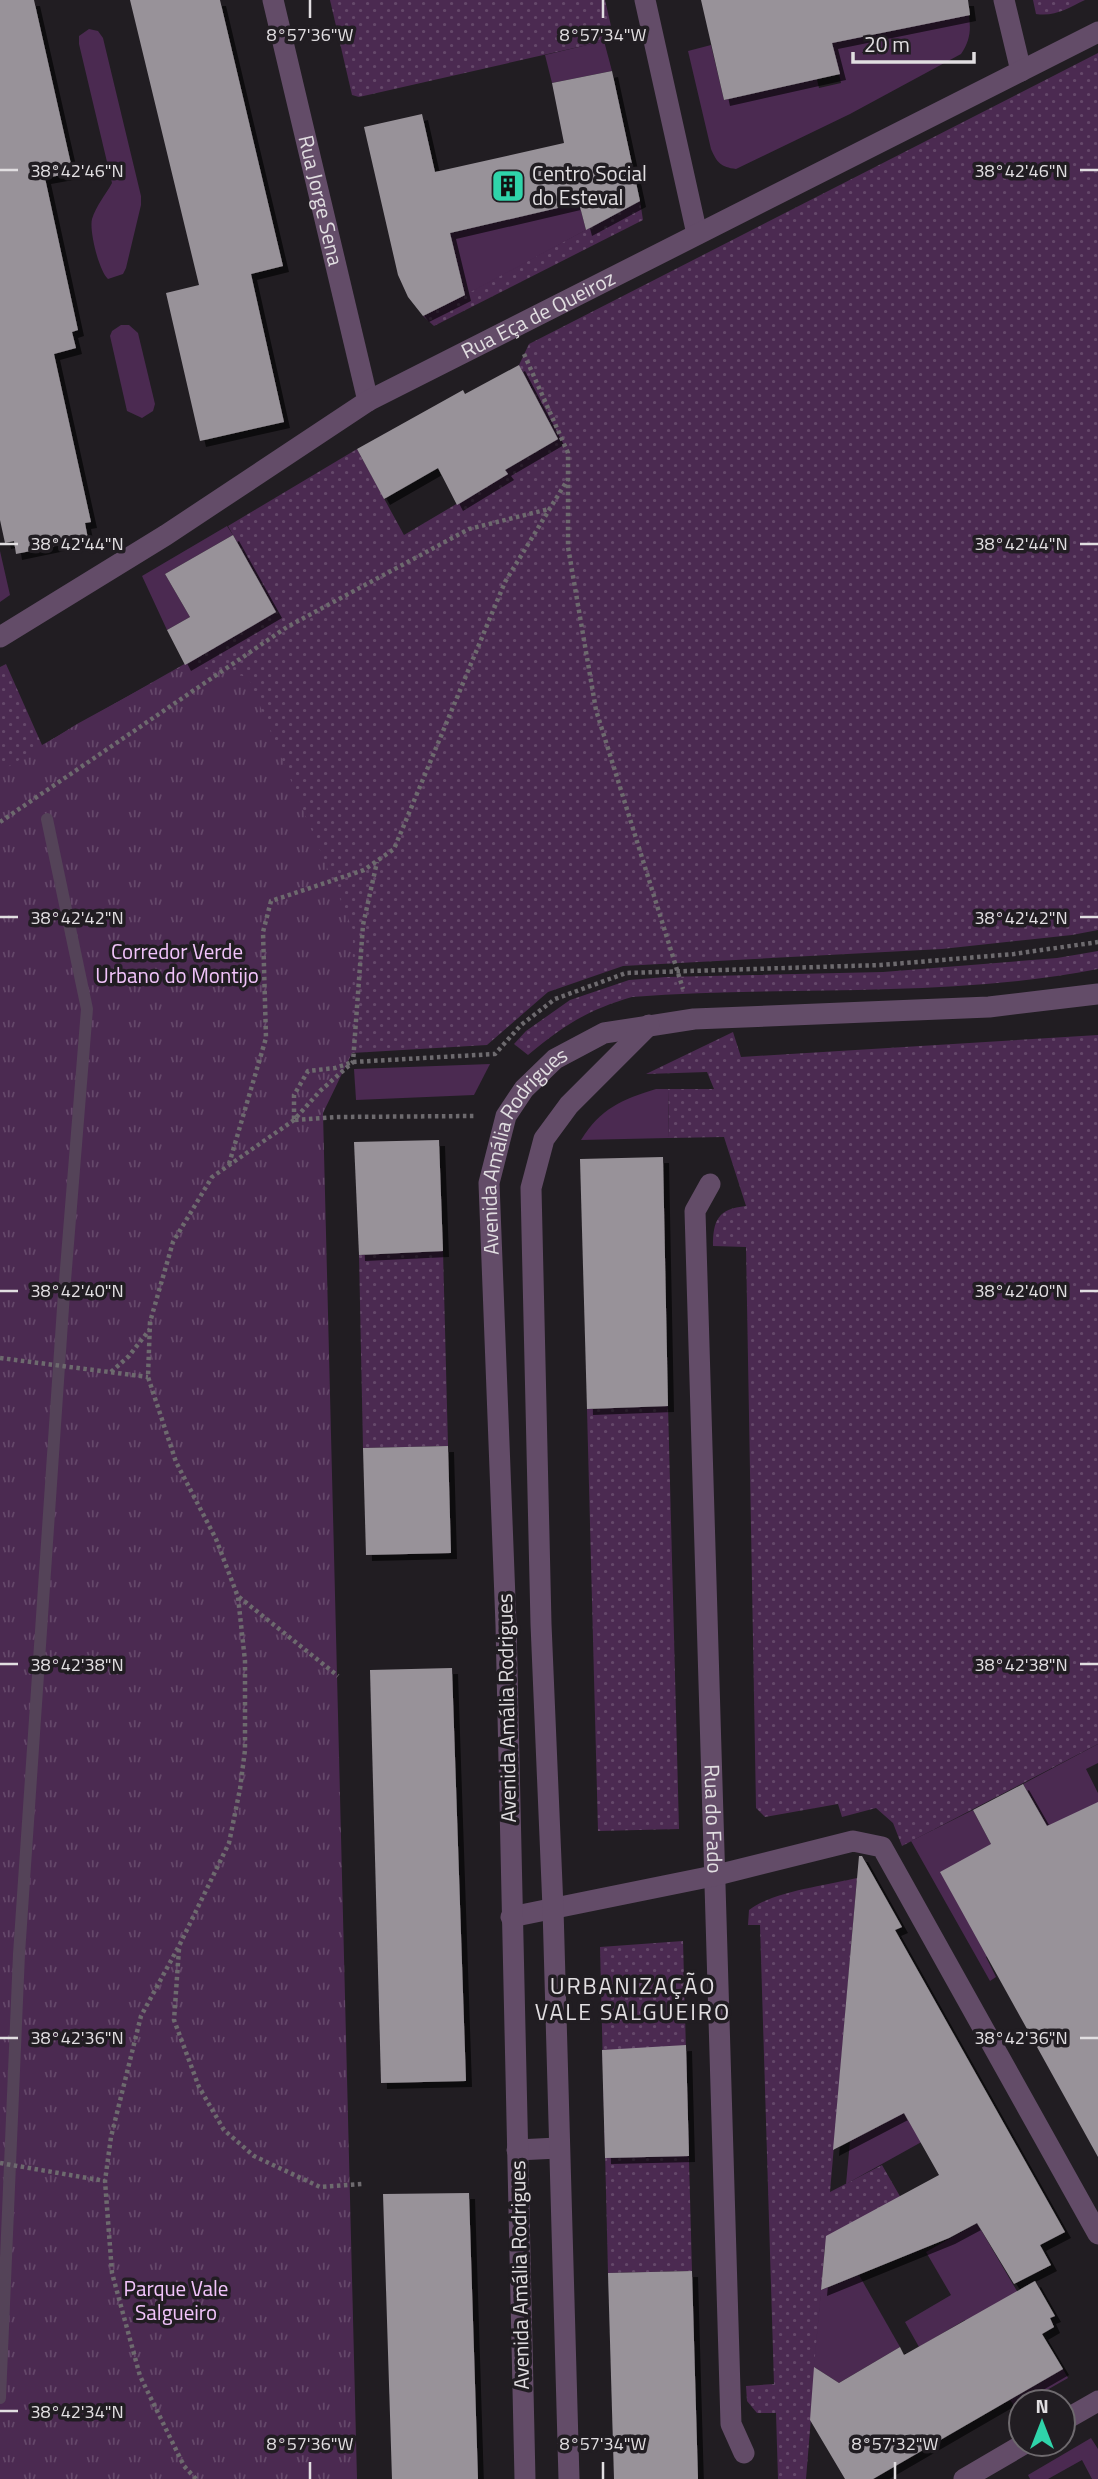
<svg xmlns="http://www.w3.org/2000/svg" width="1098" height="2479" viewBox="0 0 1098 2479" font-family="'Titillium Web',sans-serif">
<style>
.grass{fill:url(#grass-dots)}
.park{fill:url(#park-tufts)}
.garden{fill:#4b2a51}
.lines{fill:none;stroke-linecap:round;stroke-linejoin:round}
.stream{stroke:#544358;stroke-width:12}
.building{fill:#989299;filter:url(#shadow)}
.path{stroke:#6d6a6e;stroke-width:4.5;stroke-dasharray:3.5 3.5;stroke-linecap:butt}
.street{stroke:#634c68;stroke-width:21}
.ticks{fill:none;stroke:#e1dee1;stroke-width:2.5}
.labels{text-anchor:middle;stroke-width:7;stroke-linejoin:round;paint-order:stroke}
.poi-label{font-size:21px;fill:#e1dee1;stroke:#211d22;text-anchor:start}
.street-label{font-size:21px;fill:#e1dee1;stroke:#211d22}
.park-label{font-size:21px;fill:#f2c4fb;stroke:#211d22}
.neighbourhood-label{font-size:23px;letter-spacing:2px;fill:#e1dee1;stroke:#211d22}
.ticks-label{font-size:18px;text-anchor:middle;fill:#e1dee1;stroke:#211d22;stroke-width:7;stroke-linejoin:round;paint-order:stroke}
</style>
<defs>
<pattern id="grass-dots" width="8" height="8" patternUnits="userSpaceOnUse" patternTransform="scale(1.75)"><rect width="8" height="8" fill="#4b2a51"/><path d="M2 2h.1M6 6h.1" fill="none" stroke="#65486a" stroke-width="1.8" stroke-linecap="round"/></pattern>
<pattern id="park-tufts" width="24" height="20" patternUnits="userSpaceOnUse" patternTransform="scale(1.75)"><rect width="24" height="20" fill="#4b2a51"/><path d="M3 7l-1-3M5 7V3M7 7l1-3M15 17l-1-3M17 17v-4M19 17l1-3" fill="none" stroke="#65486a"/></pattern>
<filter id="shadow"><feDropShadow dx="6" dy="6" stdDeviation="0" flood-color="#0009"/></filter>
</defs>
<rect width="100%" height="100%" fill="#211d22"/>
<g class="grass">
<polygon points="330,0 605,0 614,39 359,97 352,95"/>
<path d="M1033,0H1085C1068,8 1055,17 1036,14Z"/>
<polygon points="1098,53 1098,930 1072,935 942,949 623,966 548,992 487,1045 352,1053 0,1118 0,667 6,664 42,745 276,612 228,526 357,449 404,535 507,474 505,470 558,439 519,365 529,344"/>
<polygon points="640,201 643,220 434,326 423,316"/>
<path d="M1098,951V969C945,999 787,985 632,997C587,1010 563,1026 528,1055L514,1044L526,1031L570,1000L629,980L666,977L883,972L1057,958Z"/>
<path d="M733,1032L741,1057L1098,1035V1744L902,1846L893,1823L876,1808L842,1817L838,1804L765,1817L756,1808L746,1247L713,1246C713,1220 718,1209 746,1206L724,1137L669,1138L668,1089H714L707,1072L646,1074Z"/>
<polygon points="443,1251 448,1446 363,1448 359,1255"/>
<polygon points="668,1406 679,1829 598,1831 587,1409"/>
<path d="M857,1878L830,2192L882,2165L909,2212L825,2246L806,2479H778L776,2413H757L747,2401L746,2386L774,2384L760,1925H748L749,1910C771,1892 828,1885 857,1878Z"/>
<polygon points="683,1941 692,2271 608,2273 600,1947"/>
</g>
<polygon class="park" points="185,665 248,677 353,930 352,1053 323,1113 357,2479 0,2479 0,772 77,724"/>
<g class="garden">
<path d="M861,0L869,36L942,20L966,0C970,21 974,35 961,54L850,114L736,169C721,167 717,163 711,149L688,51L711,45L724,100L800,83L804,24L819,88L841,83L827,20Z"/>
<path d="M89,29L98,31L103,38L141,196V205L126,268L123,274L108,279C99,271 89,231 92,219C96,206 106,194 112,183L79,44V36Z"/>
<polygon points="604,41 612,71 552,83 545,55"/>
<polygon points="579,203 586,230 465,295 450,233"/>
<polygon points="121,325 129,325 138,333 155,404 153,411 142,418 127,411 110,336 112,331"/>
<polygon points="227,526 233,535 165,574 190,617 167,630 142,576"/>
<polygon points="0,551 10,595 0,602"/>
<polygon points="490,1064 474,1095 356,1100 354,1069"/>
<path d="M656,1089H668L669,1138L581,1140C601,1108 621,1100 656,1089Z"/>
<polygon points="1098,1744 1098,1763 1086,1769 1098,1793 1098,1869 986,1957 996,1977 990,1981 911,1841 973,1810 991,1844 1041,1816 1023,1784"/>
<polygon points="874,2098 952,2125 846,2184 850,2141 885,2123"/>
<polygon points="977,2223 1031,2315 979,2344 965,2320 919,2347 905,2322 951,2295 926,2252"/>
<polygon points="859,2275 900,2347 839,2383 814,2367 821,2290"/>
<polygon points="1063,2369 1068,2378 1026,2402 1021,2402 1021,2405 1016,2408 1010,2400"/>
<polygon points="1091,2438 1098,2449 1098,2479 1092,2479 1082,2460 1048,2479 1030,2479 1028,2475"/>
</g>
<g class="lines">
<polyline class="stream" points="0,2398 19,1954 64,1293 87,1009 47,819"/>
</g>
<g class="building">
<polygon points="0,0 34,0 73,173 45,178 78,330 72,332 76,348 54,354 91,522 85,523 88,539 16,554 14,541 5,543 0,520"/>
<polygon points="130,0 220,0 283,266 251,274 284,422 200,441 166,293 199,285"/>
<polygon points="701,0 968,0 970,15 832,43 840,74 724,100"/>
<polygon points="612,71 640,201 586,230 579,203 450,233 465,295 423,316 408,297 398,275 364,127 422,114 435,172 564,143 552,83"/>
<polygon points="519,365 558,439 505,470 508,474 457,505 438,468 384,499 357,449 463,390 465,394"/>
<polygon points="233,535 276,612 185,665 167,630 190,617 165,574"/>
<polygon points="439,1140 443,1251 359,1255 354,1142"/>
<polygon points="663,1157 668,1406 587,1409 580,1159"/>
<polygon points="448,1446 451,1553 366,1555 363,1448"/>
<polygon points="452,1668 466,2081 381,2083 370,1670"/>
<polygon points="1023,1784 1047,1826 1098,1802 1098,2157 940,1872 991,1844 973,1810"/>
<polygon points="859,1856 862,1856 902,1927 895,1930 1065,2232 1040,2245 1051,2265 1014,2284 977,2223 949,2238 821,2290 826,2236 939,2175 904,2113 833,2150"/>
<polygon points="686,2045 689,2156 605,2158 602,2050"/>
<polygon points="469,2193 478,2479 392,2479 383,2194"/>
<polygon points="692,2271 698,2479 614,2479 608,2273"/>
<polygon points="1035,2281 1055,2316 1050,2318 1054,2327 1042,2334 1063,2369 873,2479 845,2479 810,2420 814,2367 839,2383 900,2347 904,2355"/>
</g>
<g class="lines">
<g class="path">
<polyline points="524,354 568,453 568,547 596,710 683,989"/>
<polyline points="0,822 287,627 469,529 549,509"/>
<polyline points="294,1119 294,1095 308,1071 335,1068 353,1062 495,1054 521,1025 555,999 626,973 881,965 1014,954 1098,942"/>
<polyline points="295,1120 336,1117 475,1116"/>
<polyline points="229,1164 266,1038 263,932 271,901 364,870 394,849 505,582 568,479"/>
<polyline points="0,1358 148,1377"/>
<polyline points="111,1372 129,1356 150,1329"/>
<polyline points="239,1597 338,1676"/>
<polyline points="179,1949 174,2020 199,2087 224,2130 254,2156 320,2187 362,2184"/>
<polyline points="0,2163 105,2181"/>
<polyline points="196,2479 184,2466 140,2376 112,2273 105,2181 111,2137 141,2016 180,1944 229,1843 240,1789 245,1750 245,1661 238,1597 216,1539 176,1462 148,1377 150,1322 173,1242 212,1177 294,1120 320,1091 353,1062 363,925 377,862"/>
</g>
<g class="street">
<path id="s1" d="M273,0L368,401"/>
<polyline points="645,0 697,234"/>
<polyline points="1004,0 1021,71"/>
<path id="s2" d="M0,637L166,535L368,401L1098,32"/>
<path id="s3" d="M710,1184L695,1211L731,2424L744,2453"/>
<polyline points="511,1917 713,1876 853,1841 882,1847 1098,2234"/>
<polyline points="517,2150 558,2148"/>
<polyline points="1063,2421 1098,2401"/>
<path id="s4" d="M525,2479L506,1625L489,1183L506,1116L524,1089L555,1059L604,1033L694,1019L989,1007L1098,994"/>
<polyline points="569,2479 553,1908 541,1624 531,1188 544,1139 569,1105 649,1025"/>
<polyline points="964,2479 1024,2444"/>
</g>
</g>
<path class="ticks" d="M310,0V18M603,0V18M0,170H18M1080,170H1098M0,544H18M1080,544H1098M0,917H18M1080,917H1098M0,1291H18M1080,1291H1098M0,1664H18M1080,1664H1098M0,2038H18M1080,2038H1098M0,2411H18M310,2462V2479M603,2462V2479M895,2462V2479"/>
<defs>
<symbol id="building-square" viewBox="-11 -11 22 22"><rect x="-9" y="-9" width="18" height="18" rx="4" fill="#2fd4aa" stroke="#211d22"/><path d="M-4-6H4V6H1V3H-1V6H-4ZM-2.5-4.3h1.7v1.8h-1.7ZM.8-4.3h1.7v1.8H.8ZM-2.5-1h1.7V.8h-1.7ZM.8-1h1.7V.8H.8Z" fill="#111"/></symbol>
</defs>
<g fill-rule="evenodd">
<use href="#building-square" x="489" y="167" width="38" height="38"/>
</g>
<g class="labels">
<g class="poi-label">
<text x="532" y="181">Centro Social<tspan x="532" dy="24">do Esteval</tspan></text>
</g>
<g class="street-label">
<text dy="7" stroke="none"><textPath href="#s1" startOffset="206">Rua Jorge Sena</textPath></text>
<text dy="7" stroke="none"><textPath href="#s2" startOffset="628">Rua Eça de Queiroz</textPath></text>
<text dy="7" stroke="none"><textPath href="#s4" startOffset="1339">Avenida Amália Rodrigues</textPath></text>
<text transform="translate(507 1708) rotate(-91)" y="7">Avenida Amália Rodrigues</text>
<text dy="7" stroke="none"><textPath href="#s3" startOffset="639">Rua do Fado</textPath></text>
<text transform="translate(520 2275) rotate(-91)" y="7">Avenida Amália Rodrigues</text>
</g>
<g class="park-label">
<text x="177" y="959">Corredor Verde<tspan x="177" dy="24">Urbano do Montijo</tspan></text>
<text x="176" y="2296">Parque Vale<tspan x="176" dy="24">Salgueiro</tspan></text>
</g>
<g class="neighbourhood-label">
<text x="633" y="1994">URBANIZAÇÃO<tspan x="633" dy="26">VALE SALGUEIRO</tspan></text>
</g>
</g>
<g class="ticks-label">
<text x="310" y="41">8°57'36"W</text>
<text x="603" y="41">8°57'34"W</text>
<text x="77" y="177">38°42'46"N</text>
<text x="1021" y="177">38°42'46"N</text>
<text x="77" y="550">38°42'44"N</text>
<text x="1021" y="550">38°42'44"N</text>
<text x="77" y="924">38°42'42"N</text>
<text x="1021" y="924">38°42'42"N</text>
<text x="77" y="1297">38°42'40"N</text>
<text x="1021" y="1297">38°42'40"N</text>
<text x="77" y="1671">38°42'38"N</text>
<text x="1021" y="1671">38°42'38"N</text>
<text x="77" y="2044">38°42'36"N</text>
<text x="1021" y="2044">38°42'36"N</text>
<text x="77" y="2418">38°42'34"N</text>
<text x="310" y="2450">8°57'36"W</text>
<text x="603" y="2450">8°57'34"W</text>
<text x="895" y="2450">8°57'32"W</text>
</g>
<g transform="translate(1042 2423)"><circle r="33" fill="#211d22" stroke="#6e6a6e" stroke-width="2"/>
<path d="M0-5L12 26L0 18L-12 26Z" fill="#2fd4aa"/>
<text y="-10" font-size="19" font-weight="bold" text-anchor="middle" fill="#e1dee1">N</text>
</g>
<path d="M853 52v10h121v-10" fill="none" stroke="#e1dee1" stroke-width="3.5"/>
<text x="864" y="52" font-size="21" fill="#e1dee1" stroke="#211d22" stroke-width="5" paint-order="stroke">20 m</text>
</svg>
